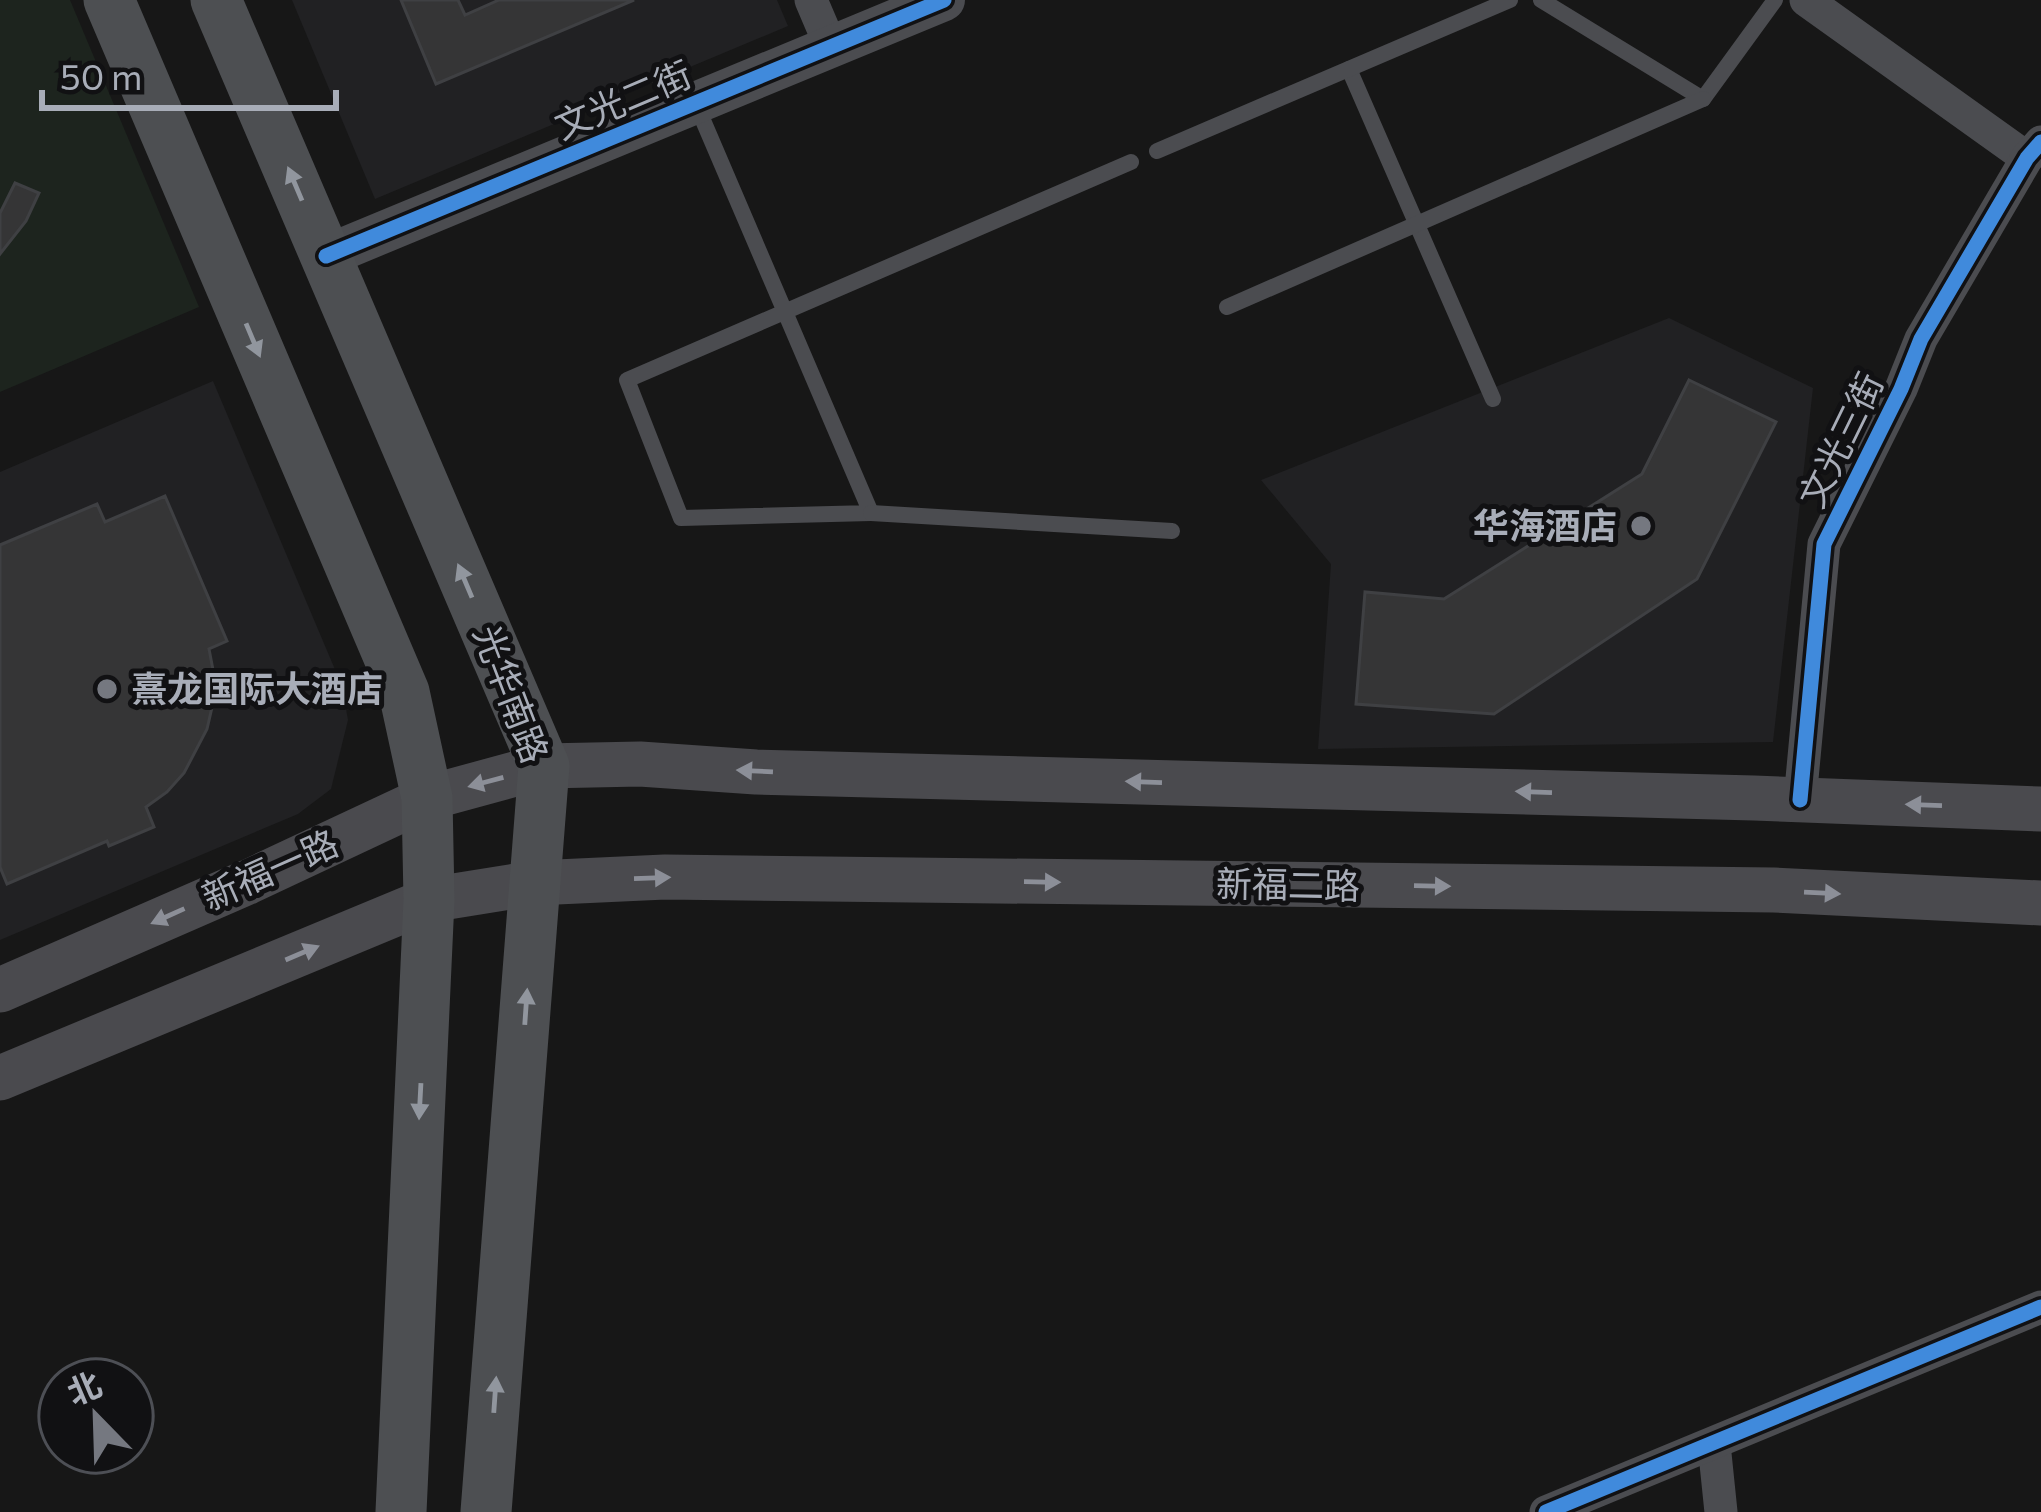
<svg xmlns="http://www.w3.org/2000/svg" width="2041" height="1512" viewBox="0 0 2041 1512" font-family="Commissioner,'Noto Sans SC',sans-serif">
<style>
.built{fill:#212123}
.green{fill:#1d241e}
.building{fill:#353536;stroke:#3f4043;stroke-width:3}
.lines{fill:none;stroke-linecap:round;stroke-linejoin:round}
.service{stroke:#4b4c50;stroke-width:16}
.minor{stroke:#4b4c50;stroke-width:33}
.tertiary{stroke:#4b4c50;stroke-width:42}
.secondary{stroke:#4a4a4e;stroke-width:45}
.primary{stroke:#4d4f52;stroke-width:51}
.cycleway-casing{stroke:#111113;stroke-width:22}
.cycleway{stroke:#408adc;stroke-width:15}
.oneway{fill:#91969e}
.oneway2{fill:#8c8f98}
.poi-dot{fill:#757880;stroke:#111113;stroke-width:4.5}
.labels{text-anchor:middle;stroke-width:10;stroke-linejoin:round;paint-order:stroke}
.street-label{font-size:36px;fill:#a8adb8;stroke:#111113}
.poi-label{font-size:36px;font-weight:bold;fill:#a8adb8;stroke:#111113;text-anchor:end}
</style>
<rect width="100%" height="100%" fill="#171717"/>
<g class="built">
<polygon points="292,0 777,0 788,26 375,199"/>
<polygon points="1669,318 1813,388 1773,742 1318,749 1331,564 1261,480"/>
<polygon points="213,381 342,686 348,720 331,789 298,814 0,940 0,472"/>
</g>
<polygon class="green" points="0,0 70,0 199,307 0,392"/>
<g class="building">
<polygon points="401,0 458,0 465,15 499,0 634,0 436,84"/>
<polygon points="15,183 39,193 26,221 0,254 0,213"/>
<polygon points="1689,380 1776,422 1697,579 1494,714 1356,704 1365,592 1444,599 1642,474"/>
<polygon points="165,496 227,641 209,649 214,675 213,703 207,729 184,773 167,792 146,807 154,827 109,846 107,841 7,884 0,867 0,545 97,504 105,522"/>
</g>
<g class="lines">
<g class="service">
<polyline points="1541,0 1703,99 1775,0"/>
<polyline points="1349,69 1493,399"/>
<polyline points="696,104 871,513 681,518 627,380 1131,162"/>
<polyline points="1157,151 1510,0"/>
<polyline points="1227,307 1703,99"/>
<polyline points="871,513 1172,531"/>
</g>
<g class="minor">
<polyline points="811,0 831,47"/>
<polyline points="1806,0 2027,158"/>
<polyline points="1800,800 1824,544 1901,389 1921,339 2027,158 2041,142"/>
<polyline points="1714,1444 1721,1512"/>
<polyline points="1546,1512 2041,1307"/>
</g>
<polyline class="tertiary" points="326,256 944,0"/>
<g class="secondary">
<polyline points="0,990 248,882 427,798 544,766 640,764 756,772 1754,798 2041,809"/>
<polyline points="0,1078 429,900 535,883 665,877 1774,890 2041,903"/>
</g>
<g class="primary">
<polyline points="109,0 404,692 427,798 429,900 401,1512"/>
<polyline points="216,0 544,766 486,1512"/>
</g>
<defs>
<g id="cycleway">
<polyline points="326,256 944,0"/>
<polyline points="1800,800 1824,544 1901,389 1921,339 2027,158 2041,142"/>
<polyline points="1546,1512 2041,1307"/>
</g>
</defs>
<use href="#cycleway" class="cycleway-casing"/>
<use href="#cycleway" class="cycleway"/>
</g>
<defs><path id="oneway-solid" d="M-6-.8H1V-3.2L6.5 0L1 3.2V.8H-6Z" transform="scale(3)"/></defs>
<g class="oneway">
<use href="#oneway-solid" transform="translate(295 184) rotate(-113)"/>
<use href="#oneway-solid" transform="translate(253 340) rotate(67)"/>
<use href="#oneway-solid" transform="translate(465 581) rotate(-113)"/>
<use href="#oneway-solid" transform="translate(526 1007) rotate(-86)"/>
<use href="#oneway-solid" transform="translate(420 1101) rotate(93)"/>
<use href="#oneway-solid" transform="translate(495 1395) rotate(-86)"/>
</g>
<g class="oneway2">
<use href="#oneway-solid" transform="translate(755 771) rotate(-177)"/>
<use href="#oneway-solid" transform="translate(486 782) rotate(165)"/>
<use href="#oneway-solid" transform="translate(1144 782) rotate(-178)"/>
<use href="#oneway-solid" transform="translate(1534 792) rotate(-178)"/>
<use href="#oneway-solid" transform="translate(1924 805) rotate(-178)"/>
<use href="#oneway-solid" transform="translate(652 878) rotate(-2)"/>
<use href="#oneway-solid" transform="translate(1042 882) rotate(1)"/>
<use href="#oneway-solid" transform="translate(1432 886) rotate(1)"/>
<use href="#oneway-solid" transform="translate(1822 893) rotate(3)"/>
<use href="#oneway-solid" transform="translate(168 916) rotate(156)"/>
<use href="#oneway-solid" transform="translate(302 953) rotate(-23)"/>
</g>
<g class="poi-dot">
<circle cx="1641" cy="526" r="12"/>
<circle cx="107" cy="689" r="12"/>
</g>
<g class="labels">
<g class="street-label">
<text transform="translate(623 100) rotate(-23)" y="13">文光二街</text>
<text transform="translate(1841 440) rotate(-64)" y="13">文光三街</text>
<text transform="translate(511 694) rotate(69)" y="13">光华南路</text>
<text transform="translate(270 870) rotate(-24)" y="13">新福一路</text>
<text transform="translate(1288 885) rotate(1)" y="13">新福二路</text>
</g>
<g class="poi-label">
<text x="1617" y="539">华海酒店</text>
<text x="131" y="702" text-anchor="start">熹龙国际大酒店</text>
</g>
</g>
<g transform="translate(96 1416) rotate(337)"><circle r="57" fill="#111113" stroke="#4d4f55" stroke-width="3"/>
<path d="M0-9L21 45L0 30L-21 45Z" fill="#757880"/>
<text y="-18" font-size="33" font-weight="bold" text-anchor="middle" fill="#a8adb8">北</text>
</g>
<path d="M42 90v18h294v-18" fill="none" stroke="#a8adb8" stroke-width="6"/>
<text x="60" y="90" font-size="36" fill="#a8adb8" stroke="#111113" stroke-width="9" paint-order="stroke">50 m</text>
</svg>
